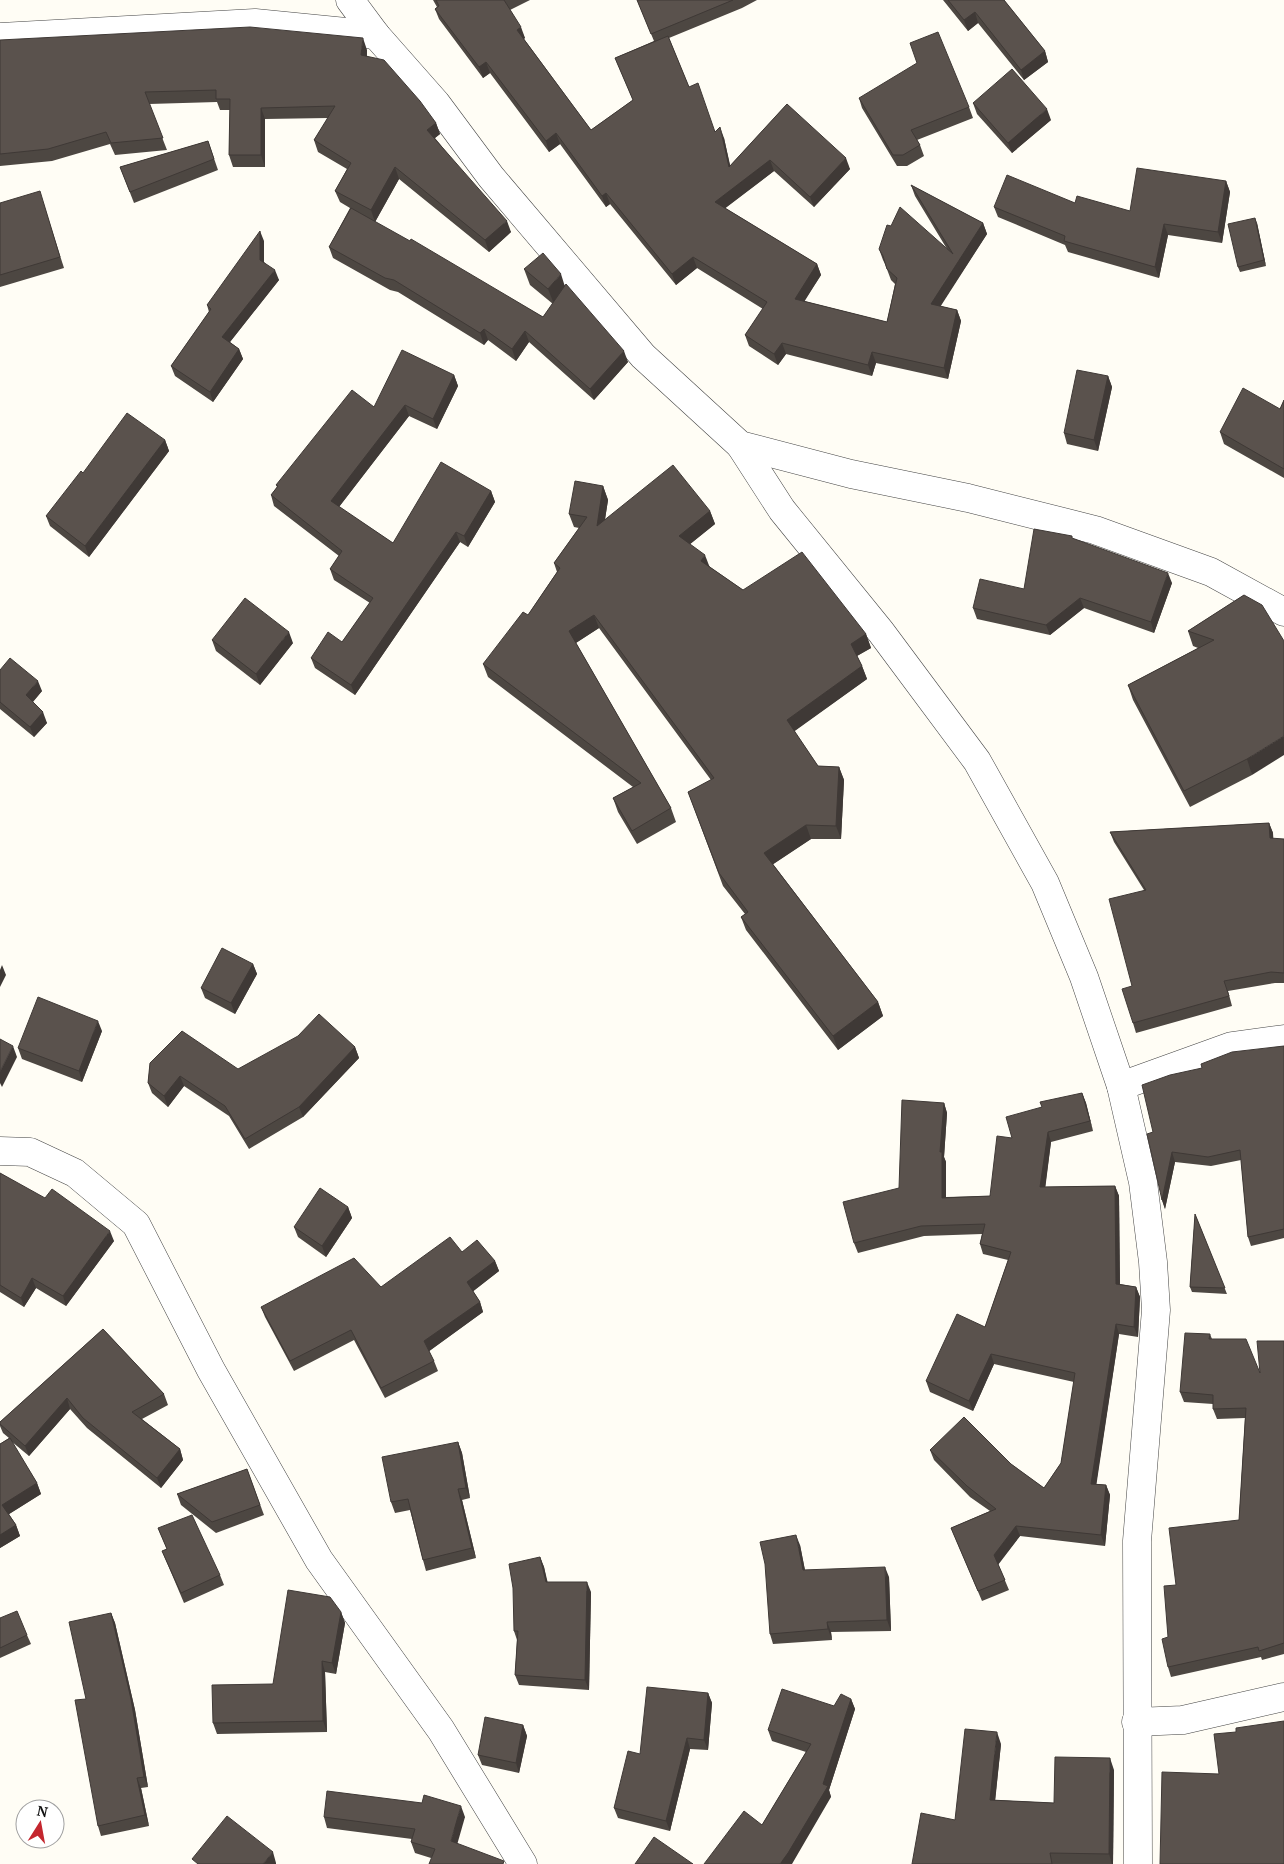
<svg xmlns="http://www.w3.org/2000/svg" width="1284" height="1864" viewBox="0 0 1284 1864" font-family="'PT Serif',serif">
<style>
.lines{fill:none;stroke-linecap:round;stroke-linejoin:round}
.minor-casing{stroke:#444;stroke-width:29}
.minor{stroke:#fff;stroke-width:28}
.wall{fill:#4d4742}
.shaded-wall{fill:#3f3936}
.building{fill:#5a524d;stroke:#3f3936}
</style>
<rect width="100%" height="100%" fill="#fffdf5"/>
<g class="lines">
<defs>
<g id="minor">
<polyline points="350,0 376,35 436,103 491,177 643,356 740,445 851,474 968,498 1095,530 1211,572 1284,612"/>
<polyline points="0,37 255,23 376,35"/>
<polyline points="740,445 782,510 881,632 977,761 1045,883 1084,977 1121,1086 1143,1182 1153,1262 1156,1310 1137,1541 1138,1864"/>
<polyline points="1121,1086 1232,1046 1284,1039"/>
<polyline points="0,1151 30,1152 75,1173 136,1224 211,1370 319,1560 441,1730 523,1864"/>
<polyline points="1136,1722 1183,1720 1284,1697"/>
</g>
</defs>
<use href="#minor" class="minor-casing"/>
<use href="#minor" class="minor"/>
</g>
<g class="wall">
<polygon points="433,0 530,0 510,10 525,38 524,39 591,130 633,100 615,58 654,41 637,0 757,0 742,8 669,38 689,87 715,132 724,138 730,166 787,104 850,169 814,207 774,171 725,208 817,264 821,275 804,301 887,322 895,284 891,280 885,264 883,260 879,249 947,249 915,196 911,185 983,223 987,234 940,306 957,310 961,321 948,379 876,363 872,376 786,354 778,365 749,346 745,335 763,309 697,268 676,285 610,204 606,207 560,144 549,152 490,73 483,78 439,19 435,9 437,7"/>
<polygon points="943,0 1004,0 1045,51 1048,62 1024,80 978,23 968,31"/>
<polygon points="0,40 367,50 367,56 436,123 440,134 435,138 511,232 489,252 399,179 375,222 543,317 553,304 530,285 524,269 565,286 628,362 594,400 529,342 516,361 488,340 484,345 398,292 390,290 333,258 329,247 350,208 340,202 335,191 347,169 318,152 314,140 328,118 265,119 265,167 233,167 229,155 230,110 220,110 217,102 149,104 167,150 115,155 110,144 52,161 0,166"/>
<polygon points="859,98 969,107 973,118 917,140 920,145 924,156 907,166 897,166 862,108"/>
<polygon points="973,103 1051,120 1012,153 977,114"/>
<polygon points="208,141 218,170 134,203 120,167"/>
<polygon points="1226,181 1230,192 1222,243 1168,235 1159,278 1068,252 1065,245 998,217 994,207 1075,203 1130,211"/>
<polygon points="43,202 64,268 0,287 0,203"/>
<polygon points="1257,223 1266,266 1240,272 1238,267"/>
<polygon points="264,241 264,262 279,280 230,342 239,349 243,359 213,402 175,376 171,366 209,312 207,305"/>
<polygon points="454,375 458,386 437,429 409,416 339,507 393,543 491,491 495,502 468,547 460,542 355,695 315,668 311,658 342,642 370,603 334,580 330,569 339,556 274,506 271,495 277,487 276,485 374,407"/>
<polygon points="1108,376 1112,387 1098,451 1067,444 1064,433"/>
<polygon points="1284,400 1284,478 1224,444 1220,432 1280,409"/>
<polygon points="165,440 169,451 89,557 50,526 46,516 83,473"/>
<polygon points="603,486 608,500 605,519 710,511 715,524 690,544 710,567 743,590 866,634 871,648 857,656 862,666 867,679 794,731 818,766 839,767 844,780 841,839 811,839 773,864 878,1002 883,1016 838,1050 746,930 741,917 745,914 723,886 688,792 711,780 599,628 576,643 671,808 676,822 637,844 618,812 613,798 633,787 488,677 483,664 528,615 557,572 554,563 579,528 574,527 569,514"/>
<polygon points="1073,539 1172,583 1154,633 1084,608 1050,635 977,619 973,608 1024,589"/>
<polygon points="1244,595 1252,775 1190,807 1133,700 1128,685 1198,648 1193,646 1188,631"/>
<polygon points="212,640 293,643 260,685 216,651"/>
<polygon points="0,670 42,691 33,702 47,723 34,737 0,709"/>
<polygon points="1269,823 1273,833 1273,839 1284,839 1284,983 1275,983 1228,991 1232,1006 1136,1033 1133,1023 1132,986 1144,890 1114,842 1110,832"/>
<polygon points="253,964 257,974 235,1014 205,998 201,988"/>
<polygon points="102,1031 82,1082 22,1059 18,1048"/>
<polygon points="1284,1046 1284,1238 1251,1246 1248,1237 1241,1160 1211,1166 1175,1162 1165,1209 1162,1200 1153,1132 1202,1068"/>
<polygon points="355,1047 359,1058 303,1117 249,1149 229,1116 184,1086 168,1107 152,1093 148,1083 150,1063 238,1069"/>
<polygon points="1082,1093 1086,1103 1093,1131 1051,1142 1045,1187 1115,1186 1119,1196 1120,1284 1136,1287 1140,1297 1138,1337 1119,1334 1096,1484 1106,1485 1110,1495 1105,1546 1020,1536 998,1564 1009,1590 982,1601 951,1528 990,1511 970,1497 934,1460 930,1450 1011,1464 1044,1488 1061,1463 1074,1382 994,1364 973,1411 930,1392 926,1381 985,1327 1008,1260 983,1254 980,1244 982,1234 924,1236 858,1253 854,1243 899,1188 944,1103 947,1113 944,1157 946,1162 946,1197 990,1196 1012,1138 1042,1107"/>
<polygon points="0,1173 114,1241 66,1306 36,1288 24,1307 0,1292"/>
<polygon points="348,1207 352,1218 326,1257 298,1237 294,1227"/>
<polygon points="1195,1214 1227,1294 1192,1292 1190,1287"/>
<polygon points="462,1252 495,1261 499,1271 473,1291 480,1302 483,1312 429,1351 434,1361 438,1371 385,1398 354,1340 294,1371 265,1317 261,1307 381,1287"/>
<polygon points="103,1329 164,1394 168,1405 142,1419 180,1449 183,1460 161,1488 87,1428 70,1409 29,1456 11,1441 37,1483 41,1494 9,1514 16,1525 20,1536 0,1548 0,1444 9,1438 3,1433 0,1426 0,1422"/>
<polygon points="1210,1334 1212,1339 1260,1373 1284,1341 1284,1654 1262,1660 1261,1657 1171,1677 1168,1667 1168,1637 1176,1585 1239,1520 1245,1418 1217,1419 1213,1409 1213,1404 1184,1402 1180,1392"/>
<polygon points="458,1442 462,1453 470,1498 462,1500 476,1558 426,1571 423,1560 410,1510 395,1513 391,1502"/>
<polygon points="247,1469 264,1515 216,1533 181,1505 177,1494"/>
<polygon points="158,1528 220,1575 224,1585 184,1603 162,1551 167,1549"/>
<polygon points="800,1545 805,1570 889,1577 891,1631 831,1632 832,1640 773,1644 770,1634"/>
<polygon points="540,1557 544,1567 547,1582 591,1592 589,1690 519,1685 515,1675 517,1640 514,1631"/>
<polygon points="341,1612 345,1623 336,1674 325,1672 327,1732 217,1734 213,1723 273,1684"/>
<polygon points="111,1613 115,1623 135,1710 148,1787 141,1788 149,1826 101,1836 98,1826 86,1699"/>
<polygon points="0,1618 27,1635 31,1644 0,1658"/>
<polygon points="708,1693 712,1703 708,1750 690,1749 670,1831 618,1818 614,1808 640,1754"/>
<polygon points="851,1699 855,1709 829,1790 831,1797 762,1825 806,1752 772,1741 768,1730 834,1706"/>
<polygon points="523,1725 527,1736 519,1773 482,1765 478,1755"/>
<polygon points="1001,1744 995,1800 1054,1803 1114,1770 1113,1864 912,1864 955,1820"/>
<polygon points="324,1817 465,1817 431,1858 415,1853 411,1842 412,1839 327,1828"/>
</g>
<g class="shaded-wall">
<polygon points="975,12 978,23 968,31 964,20"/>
<polygon points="521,27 525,38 521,40 517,30"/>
<polygon points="363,38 367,50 366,66 361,55"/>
<polygon points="1045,51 1048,62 1024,80 1021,70"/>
<polygon points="486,62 490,73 483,78 479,67"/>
<polygon points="261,108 265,119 265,167 261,155"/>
<polygon points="1047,109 1051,120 1012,153 1008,143"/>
<polygon points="436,123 440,134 431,141 427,130"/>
<polygon points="720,127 724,138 733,178 729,167"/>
<polygon points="556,133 560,144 549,152 546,141"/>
<polygon points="846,158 850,169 814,207 810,197"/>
<polygon points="770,160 774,171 719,213 715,202"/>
<polygon points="395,167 399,179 375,222 371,210"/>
<polygon points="1226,181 1230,192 1222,243 1218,232"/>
<polygon points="606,193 610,204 606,207 602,196"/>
<polygon points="1255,218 1257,223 1266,266 1264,260"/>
<polygon points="507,221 511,232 489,252 485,240"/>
<polygon points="983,223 987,234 935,315 931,304"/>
<polygon points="1164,224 1168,235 1159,278 1155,267"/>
<polygon points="260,231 264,241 264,269 260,260"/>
<polygon points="693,257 697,268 676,285 672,274"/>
<polygon points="817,264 821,275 799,310 795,299"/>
<polygon points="275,270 279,280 226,347 222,337"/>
<polygon points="561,274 566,290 554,304 548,289"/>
<polygon points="957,310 961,321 948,379 944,368"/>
<polygon points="484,329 488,340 484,345 480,333"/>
<polygon points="525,331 529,342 516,361 512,349"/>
<polygon points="782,343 786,354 778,365 774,354"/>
<polygon points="239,349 243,359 213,402 210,392"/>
<polygon points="624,351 628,362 594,400 590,389"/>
<polygon points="872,352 876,363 872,376 868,365"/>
<polygon points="454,375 458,386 437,429 433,419"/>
<polygon points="1108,376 1112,387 1098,451 1094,440"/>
<polygon points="405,405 409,416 335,512 331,501"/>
<polygon points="165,440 169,451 89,557 85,546"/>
<polygon points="603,486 608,500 602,539 597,526"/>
<polygon points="491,491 495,502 468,547 464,536"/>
<polygon points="710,511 715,524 684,549 679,536"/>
<polygon points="456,532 460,542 355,695 351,685"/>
<polygon points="705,555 710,568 701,561"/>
<polygon points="1168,573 1172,583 1154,633 1151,622"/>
<polygon points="1080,598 1084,608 1050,635 1046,625"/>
<polygon points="594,615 599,628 574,644 569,631"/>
<polygon points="289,632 293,643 260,685 256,674"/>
<polygon points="866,634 871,648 855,657 851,644"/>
<polygon points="862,666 867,679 792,733 787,720"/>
<polygon points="38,681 42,691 29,706 26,695"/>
<polygon points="43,712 47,723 34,737 30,727"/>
<polygon points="1284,736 1284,755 1252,775 1247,759"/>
<polygon points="839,767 844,780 841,839 836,826"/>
<polygon points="1269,823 1273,833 1274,849 1270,838"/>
<polygon points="806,825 811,839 769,867 764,853"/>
<polygon points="253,964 257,974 235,1014 231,1003"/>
<polygon points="2,965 6,975 0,987 0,970"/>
<polygon points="878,1002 883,1016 838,1050 833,1036"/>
<polygon points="98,1021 102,1031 82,1082 79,1071"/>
<polygon points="13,1046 17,1057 2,1087 0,1083 0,1072"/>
<polygon points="355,1047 359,1058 303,1117 299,1107"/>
<polygon points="180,1076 184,1086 168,1107 164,1096"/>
<polygon points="1082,1093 1086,1103 1093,1131 1090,1121"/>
<polygon points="944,1103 947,1113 944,1157 946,1162 946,1208 942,1198 940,1152"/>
<polygon points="1048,1132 1051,1142 1044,1198 1040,1187"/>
<polygon points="1172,1152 1175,1162 1165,1209 1162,1200"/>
<polygon points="1115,1186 1119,1196 1120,1294 1116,1284"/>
<polygon points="348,1207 352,1218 326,1257 322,1246"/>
<polygon points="110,1231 114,1241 66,1306 63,1296"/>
<polygon points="495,1261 499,1271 471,1293 467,1282"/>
<polygon points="32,1278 36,1288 24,1307 21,1298"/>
<polygon points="1136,1287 1140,1297 1138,1337 1134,1327"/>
<polygon points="480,1302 483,1312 428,1352 424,1341"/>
<polygon points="1116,1324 1119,1334 1095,1494 1091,1484"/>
<polygon points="991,1354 994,1364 973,1411 969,1401"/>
<polygon points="67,1398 70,1409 29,1456 25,1446"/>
<polygon points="458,1442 462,1453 470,1498 466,1488"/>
<polygon points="180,1449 183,1460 161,1488 157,1478"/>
<polygon points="37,1483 41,1494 6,1516 2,1505"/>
<polygon points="1106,1485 1110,1495 1105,1546 1101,1535"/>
<polygon points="458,1489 462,1500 476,1558 472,1548"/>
<polygon points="16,1525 20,1536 0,1548 0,1535"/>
<polygon points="1016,1526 1020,1536 998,1565 994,1555"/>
<polygon points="796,1535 800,1545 807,1581 803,1570"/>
<polygon points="540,1557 544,1567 550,1592 546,1582"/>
<polygon points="885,1567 889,1577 891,1631 887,1620"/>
<polygon points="587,1582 591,1592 589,1690 585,1680"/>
<polygon points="341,1612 345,1623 336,1674 332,1663"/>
<polygon points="111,1613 115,1623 135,1710 148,1787 144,1777"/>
<polygon points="827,1622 831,1632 832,1640 828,1629"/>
<polygon points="322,1661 325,1672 327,1732 323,1721"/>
<polygon points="708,1693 712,1703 708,1750 704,1740"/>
<polygon points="851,1699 855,1709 829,1790 831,1797 792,1864 780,1864 823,1784"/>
<polygon points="523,1725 527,1736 519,1773 516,1763"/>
<polygon points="997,1732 1001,1744 994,1812 990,1800"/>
<polygon points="687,1738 690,1749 670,1831 666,1821"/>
<polygon points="1110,1758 1114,1770 1113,1864 1112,1864 1109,1854"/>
<polygon points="137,1778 141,1788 149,1826 145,1815"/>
<polygon points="461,1806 465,1817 455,1852 451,1841"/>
<polygon points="273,1852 276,1863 276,1864 263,1864"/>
</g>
<g class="building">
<polygon points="436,0 504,0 521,27 517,30 591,130 633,100 615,58 668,36 689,87 698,83 715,132 720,127 729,167 787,104 846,158 810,197 770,160 715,202 817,264 795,299 887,322 897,278 887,269 883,256 879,249 887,225 891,226 900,207 953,254 911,185 983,223 931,304 957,310 944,368 872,352 868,365 782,343 774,354 745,335 767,302 693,257 672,274 606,193 602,196 556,133 546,141 486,62 479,67 435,9 439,6"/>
<polygon points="637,0 733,0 651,34"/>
<polygon points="948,0 1004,0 1045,51 1021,70 975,12 964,20"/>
<polygon points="250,27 363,38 361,55 384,60 420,101 436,123 427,130 507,221 485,240 395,167 371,210 335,191 351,163 314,140 335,106 261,108 261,155 229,155 230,99 216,99 216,90 145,92 163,138 111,143 106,132 48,149 0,154 0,40"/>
<polygon points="938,32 969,107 911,130 920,145 903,155 893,155 859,98 917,63 910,43"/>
<polygon points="1012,69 1047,109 1008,143 973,103"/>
<polygon points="208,141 214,159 130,192 120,167"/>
<polygon points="1137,168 1226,181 1218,232 1164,224 1155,267 1064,241 1065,236 994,207 1007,175 1075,203 1077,196 1130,211"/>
<polygon points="40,191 60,257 0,275 0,203"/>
<polygon points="351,208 410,241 411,239 543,317 566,284 624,351 590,389 525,331 512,349 484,329 480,333 394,280 385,278 329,247"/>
<polygon points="1255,218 1264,260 1238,267 1228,224"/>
<polygon points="260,231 260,260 275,270 222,337 239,349 210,392 171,366 211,309 207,305"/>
<polygon points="543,253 561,274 548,289 524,269"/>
<polygon points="402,350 454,375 433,419 405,405 331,501 393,543 441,462 491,491 464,536 456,532 351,685 311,658 328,632 342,642 373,598 330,569 342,551 271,495 278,486 276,485 352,390 374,407"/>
<polygon points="1077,370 1108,376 1094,440 1064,433"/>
<polygon points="1243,388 1280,409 1284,400 1284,469 1220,432"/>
<polygon points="127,413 165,440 85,546 46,516 81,471 83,473"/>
<polygon points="673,465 710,511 679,536 705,555 701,561 743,590 802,552 866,634 851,644 862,666 787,720 818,766 839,767 836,826 806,825 764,853 878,1002 833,1036 741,917 748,912 719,873 688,792 714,778 594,615 569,631 671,808 632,831 613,798 641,783 483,664 523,612 528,615 560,568 554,563 587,517 569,514 575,481 603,486 597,526"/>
<polygon points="1034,529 1072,536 1072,538 1168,573 1151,622 1080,598 1046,625 973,608 980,579 1024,589"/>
<polygon points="1244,595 1262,605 1284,641 1284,736 1247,759 1184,791 1128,685 1214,640 1188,631"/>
<polygon points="245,598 289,632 256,674 212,640"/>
<polygon points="10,658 38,681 26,695 43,712 30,727 0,702 0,670"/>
<polygon points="1269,823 1270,838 1284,839 1284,973 1271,972 1224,981 1229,996 1133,1023 1122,989 1132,986 1109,899 1146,890 1110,832"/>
<polygon points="222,948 253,964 231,1003 201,988"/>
<polygon points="38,997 98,1021 79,1071 18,1048"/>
<polygon points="319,1014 355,1047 299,1107 245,1139 225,1106 180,1076 164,1096 148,1083 150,1063 182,1031 238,1069 298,1036"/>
<polygon points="0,1039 13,1046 0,1072"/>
<polygon points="1284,1046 1284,1229 1248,1237 1240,1150 1208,1157 1172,1152 1162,1200 1147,1134 1153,1132 1142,1085 1170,1075 1202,1068 1201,1064 1232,1052"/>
<polygon points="1082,1093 1090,1121 1048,1132 1040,1187 1115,1186 1116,1284 1136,1287 1134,1327 1116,1324 1091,1484 1106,1485 1101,1535 1016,1526 994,1555 1005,1580 978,1591 951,1528 996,1509 967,1486 930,1450 964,1417 1011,1464 1044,1488 1061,1463 1075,1373 991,1354 969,1401 926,1381 957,1314 985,1327 1011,1252 980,1244 985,1224 921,1226 854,1243 843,1202 899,1188 902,1100 944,1103 940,1152 942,1152 942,1198 990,1196 997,1136 1012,1138 1006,1117 1042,1107 1040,1102"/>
<polygon points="0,1173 45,1198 52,1189 110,1231 63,1296 32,1278 21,1298 0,1285"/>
<polygon points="320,1188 348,1207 322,1246 294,1227"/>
<polygon points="1195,1214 1225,1288 1190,1287"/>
<polygon points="450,1237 462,1252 477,1240 495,1261 467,1282 480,1302 424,1341 434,1361 381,1388 351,1330 290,1361 261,1307 354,1258 381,1287"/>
<polygon points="103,1329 164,1394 132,1412 180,1449 157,1478 83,1418 67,1398 25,1446 0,1424 0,1422"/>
<polygon points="1185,1333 1210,1334 1209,1339 1246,1339 1260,1373 1257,1341 1284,1341 1284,1643 1259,1651 1258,1647 1168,1667 1162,1639 1168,1637 1164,1586 1176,1585 1169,1528 1239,1520 1246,1408 1213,1409 1213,1395 1180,1392"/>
<polygon points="10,1438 37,1483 2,1505 16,1525 0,1535 0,1444"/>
<polygon points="458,1442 466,1488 458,1489 472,1548 423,1560 408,1499 391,1502 382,1457"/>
<polygon points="247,1469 260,1505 212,1522 177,1494"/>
<polygon points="192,1515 220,1575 181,1593 162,1551 167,1549 158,1528"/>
<polygon points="796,1535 803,1570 885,1567 887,1620 827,1622 828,1629 770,1634 765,1564 760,1542"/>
<polygon points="540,1557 546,1582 587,1582 585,1680 515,1675 518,1631 514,1631 513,1588 509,1564"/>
<polygon points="288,1590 330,1597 341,1612 332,1663 322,1661 323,1721 213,1723 212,1685 273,1684"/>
<polygon points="17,1611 27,1635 0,1648 0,1618"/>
<polygon points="111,1613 131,1699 144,1777 137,1778 145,1815 98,1826 75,1700 86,1699 69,1622"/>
<polygon points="647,1687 708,1693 704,1740 687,1738 666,1821 614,1808 628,1751 640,1754"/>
<polygon points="782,1689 834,1706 841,1694 851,1699 823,1784 828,1786 788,1853 780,1864 704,1864 744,1811 762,1825 811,1744 768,1730"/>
<polygon points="485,1717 523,1725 516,1763 478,1755"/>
<polygon points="1284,1721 1284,1864 1160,1864 1162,1772 1219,1774 1214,1734 1236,1732 1236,1728"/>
<polygon points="965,1729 997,1732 990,1800 1054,1803 1055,1757 1110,1758 1109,1854 1050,1853 1052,1864 912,1864 921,1813 955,1820"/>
<polygon points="327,1791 422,1803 424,1795 461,1806 451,1841 504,1861 503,1864 429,1864 435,1849 411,1842 415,1829 324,1817"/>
<polygon points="227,1816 273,1852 263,1864 198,1864 192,1859"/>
<polygon points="654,1837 693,1864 635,1864"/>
</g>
<g transform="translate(40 1824) rotate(11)"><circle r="24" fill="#ffffff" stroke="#a0a0a0"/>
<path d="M0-4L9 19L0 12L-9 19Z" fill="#c4262e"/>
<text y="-8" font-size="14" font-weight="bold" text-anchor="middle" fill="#111111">N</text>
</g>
</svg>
